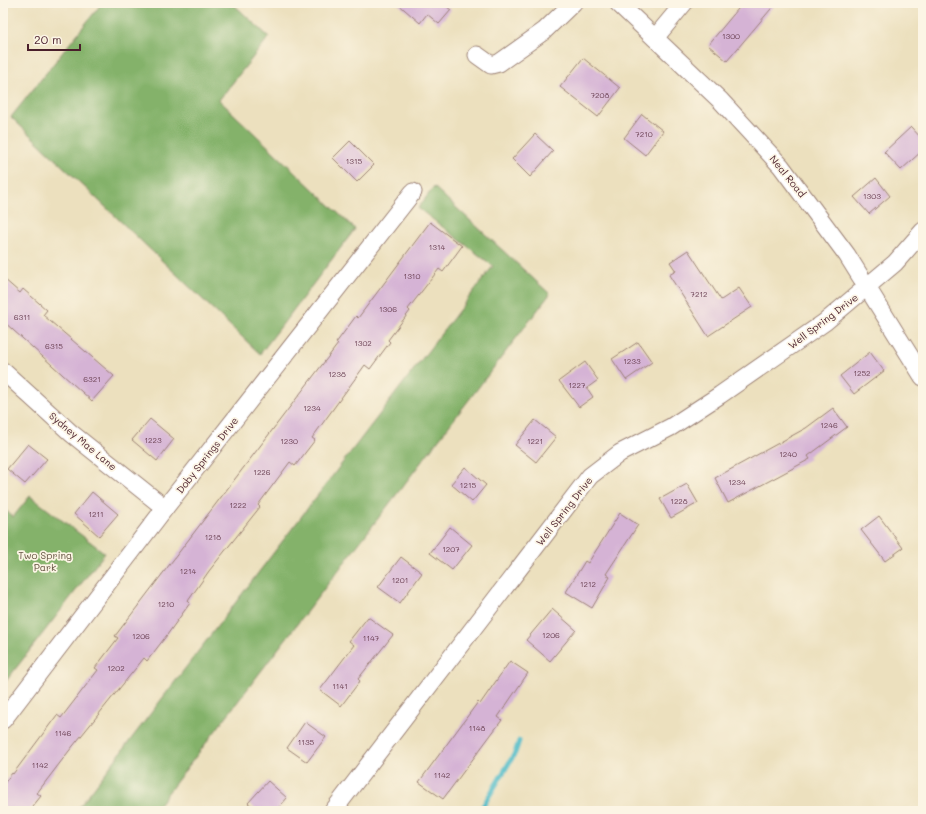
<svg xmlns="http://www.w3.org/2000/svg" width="926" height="814" viewBox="0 0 926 814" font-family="Mali,sans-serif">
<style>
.forest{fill:#84b26b;stroke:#67684b}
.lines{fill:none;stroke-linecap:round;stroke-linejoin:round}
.stream{stroke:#4ebbc8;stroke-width:5}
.building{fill:#d5b3d5}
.minor-casing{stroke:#9b8074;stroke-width:19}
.minor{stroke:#fff;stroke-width:17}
.labels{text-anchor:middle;stroke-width:3.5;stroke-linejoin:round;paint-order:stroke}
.number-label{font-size:8px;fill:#6d4456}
.street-label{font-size:10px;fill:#4a1f2b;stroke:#fcf5e5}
.park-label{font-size:10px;fill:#665443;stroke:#fcf5e5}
</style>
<rect width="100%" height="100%" fill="#fcf5e5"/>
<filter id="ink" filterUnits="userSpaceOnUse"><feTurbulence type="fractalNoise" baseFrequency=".025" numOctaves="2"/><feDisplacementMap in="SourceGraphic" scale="8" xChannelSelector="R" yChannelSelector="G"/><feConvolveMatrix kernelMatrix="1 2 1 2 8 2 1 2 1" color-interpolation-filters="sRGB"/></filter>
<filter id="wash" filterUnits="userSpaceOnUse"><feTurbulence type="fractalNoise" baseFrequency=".012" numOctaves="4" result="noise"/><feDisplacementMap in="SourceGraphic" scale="16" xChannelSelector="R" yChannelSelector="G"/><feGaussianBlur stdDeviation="0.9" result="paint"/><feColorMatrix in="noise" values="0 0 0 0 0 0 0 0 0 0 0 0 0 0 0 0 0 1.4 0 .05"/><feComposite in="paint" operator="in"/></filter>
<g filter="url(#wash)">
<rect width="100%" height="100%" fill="#ece0be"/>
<g class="forest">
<polygon points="102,3 232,3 269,37 219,100 355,229 260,354 11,117"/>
<polygon points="434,187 550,294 154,811 76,811 493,266 418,208"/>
<polygon points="30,496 105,553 3,685 3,508 13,517"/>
</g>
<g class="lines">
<polyline class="stream" points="480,811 515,753 519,741"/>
</g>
<g id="blocks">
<g class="building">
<polygon points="397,3 442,3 451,10 439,24 427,14 420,23"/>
<polygon points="743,3 776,3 727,61 708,45"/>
<polygon points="583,58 620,88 598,117 560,87"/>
<polygon points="642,114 663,131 645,155 624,138"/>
<polygon points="911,127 923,140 923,150 901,170 884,152"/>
<polygon points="535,134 553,151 530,177 512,159"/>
<polygon points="350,141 374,165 357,182 333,158"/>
<polygon points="876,178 890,196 869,214 854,197"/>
<polygon points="430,222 462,246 443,272 439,269 408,309 410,311 388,340 390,342 370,369 365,365 312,438 315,440 295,466 290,462 258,505 260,507 209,571 188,601 190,603 167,635 147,661 144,658 69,751 37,793 41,796 29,811 9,811 3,806 3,785 12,773 13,774 57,715 61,718 98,670 95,668 118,638 115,636 338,344 336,343 356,316 358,318"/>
<polygon points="688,250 721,300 739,288 752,307 708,336 669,275 676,271 670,262"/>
<polygon points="3,278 20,293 23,289 47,310 43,315 114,376 92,401 3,321"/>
<polygon points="638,342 652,362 626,380 612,359"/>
<polygon points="870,352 884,371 854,394 840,376"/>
<polygon points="585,362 598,380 587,388 593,397 579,407 559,381"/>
<polygon points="833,408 847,427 808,456 810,459 728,503 715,478 806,428"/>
<polygon points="150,419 174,439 157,461 132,440"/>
<polygon points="535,420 556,437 536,462 515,445"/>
<polygon points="28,444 47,459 25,484 7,469"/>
<polygon points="465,467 486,485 472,502 451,484"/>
<polygon points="687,484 698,503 671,518 660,499"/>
<polygon points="92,492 118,514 99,536 74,514"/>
<polygon points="620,513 638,525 606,574 610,577 592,608 566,592 585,561 588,563"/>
<polygon points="879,516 903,548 885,561 861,530"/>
<polygon points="450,527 472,545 452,570 430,553"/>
<polygon points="401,557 422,573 400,603 378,587"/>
<polygon points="552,609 576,630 550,661 526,640"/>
<polygon points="368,617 393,635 358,679 360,681 341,706 320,690 354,645 349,641"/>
<polygon points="510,661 528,673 498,717 502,720 443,799 419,782 478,702 480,704"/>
<polygon points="305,722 326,737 307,762 287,748"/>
<polygon points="268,781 287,798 276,811 258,811 248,803"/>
</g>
</g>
</g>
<g filter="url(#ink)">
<use href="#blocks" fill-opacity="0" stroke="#9b8074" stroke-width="1"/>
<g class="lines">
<defs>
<g id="minor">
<polyline points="618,3 721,101 781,166 847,255 923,377"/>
<polyline points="655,38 684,3"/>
<polyline points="477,55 491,65 499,63 544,31 573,3"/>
<polyline points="3,371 71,433 165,508"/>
<polyline points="3,720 165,508 413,192"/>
<polyline points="333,811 590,476 620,453 671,427 720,395 825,322 895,263 923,231"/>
</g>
</defs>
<use href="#minor" class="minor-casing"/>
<use href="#minor" class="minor"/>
</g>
</g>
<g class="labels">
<g class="number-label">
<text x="731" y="39">1300</text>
<text x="600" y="98">7208</text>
<text x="644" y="137">7210</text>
<text x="354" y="164">1315</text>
<text x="872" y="199">1303</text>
<text x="437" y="250">1314</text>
<text x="412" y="279">1310</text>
<text x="699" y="297">7212</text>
<text x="388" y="312">1306</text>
<text x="22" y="320">6311</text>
<text x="363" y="346">1302</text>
<text x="54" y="349">6315</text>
<text x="632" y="364">1233</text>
<text x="862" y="376">1252</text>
<text x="337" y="377">1238</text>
<text x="92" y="382">6321</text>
<text x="577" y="388">1227</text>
<text x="312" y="411">1234</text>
<text x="829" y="428">1246</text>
<text x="153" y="443">1223</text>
<text x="289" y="444">1230</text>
<text x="535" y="444">1221</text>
<text x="788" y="457">1240</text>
<text x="262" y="475">1226</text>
<text x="737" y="485">1234</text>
<text x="468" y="488">1215</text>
<text x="679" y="504">1228</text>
<text x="238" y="508">1222</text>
<text x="96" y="517">1211</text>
<text x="213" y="540">1218</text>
<text x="451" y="552">1207</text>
<text x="188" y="574">1214</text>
<text x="400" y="583">1201</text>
<text x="588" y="587">1212</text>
<text x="166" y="607">1210</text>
<text x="551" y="638">1206</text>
<text x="141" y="639">1206</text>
<text x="371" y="641">1147</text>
<text x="116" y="671">1202</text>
<text x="340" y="689">1141</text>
<text x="477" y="731">1148</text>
<text x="63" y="736">1146</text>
<text x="306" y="745">1135</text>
<text x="40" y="768">1142</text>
<text x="442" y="778">1142</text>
</g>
<g class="street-label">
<text transform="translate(788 176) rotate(51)" y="4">Neal Road</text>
<text transform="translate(823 321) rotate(-37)" y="4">Well Spring Drive</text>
<text transform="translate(83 441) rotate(40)" y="4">Sydney Mae Lane</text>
<text transform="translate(207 455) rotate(-52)" y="4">Doby Springs Drive</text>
<text transform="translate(564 511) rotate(-52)" y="4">Well Spring Drive</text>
</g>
<g class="park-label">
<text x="45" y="559">Two Spring<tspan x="45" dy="12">Park</tspan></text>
</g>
</g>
<rect width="926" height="814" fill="none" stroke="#fcf5e5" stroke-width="16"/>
<path d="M28 44v6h52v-6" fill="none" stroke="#4a1f2b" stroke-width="2"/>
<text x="34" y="44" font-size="12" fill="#4a1f2b" stroke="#fcf5e5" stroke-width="3" paint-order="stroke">20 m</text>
</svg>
